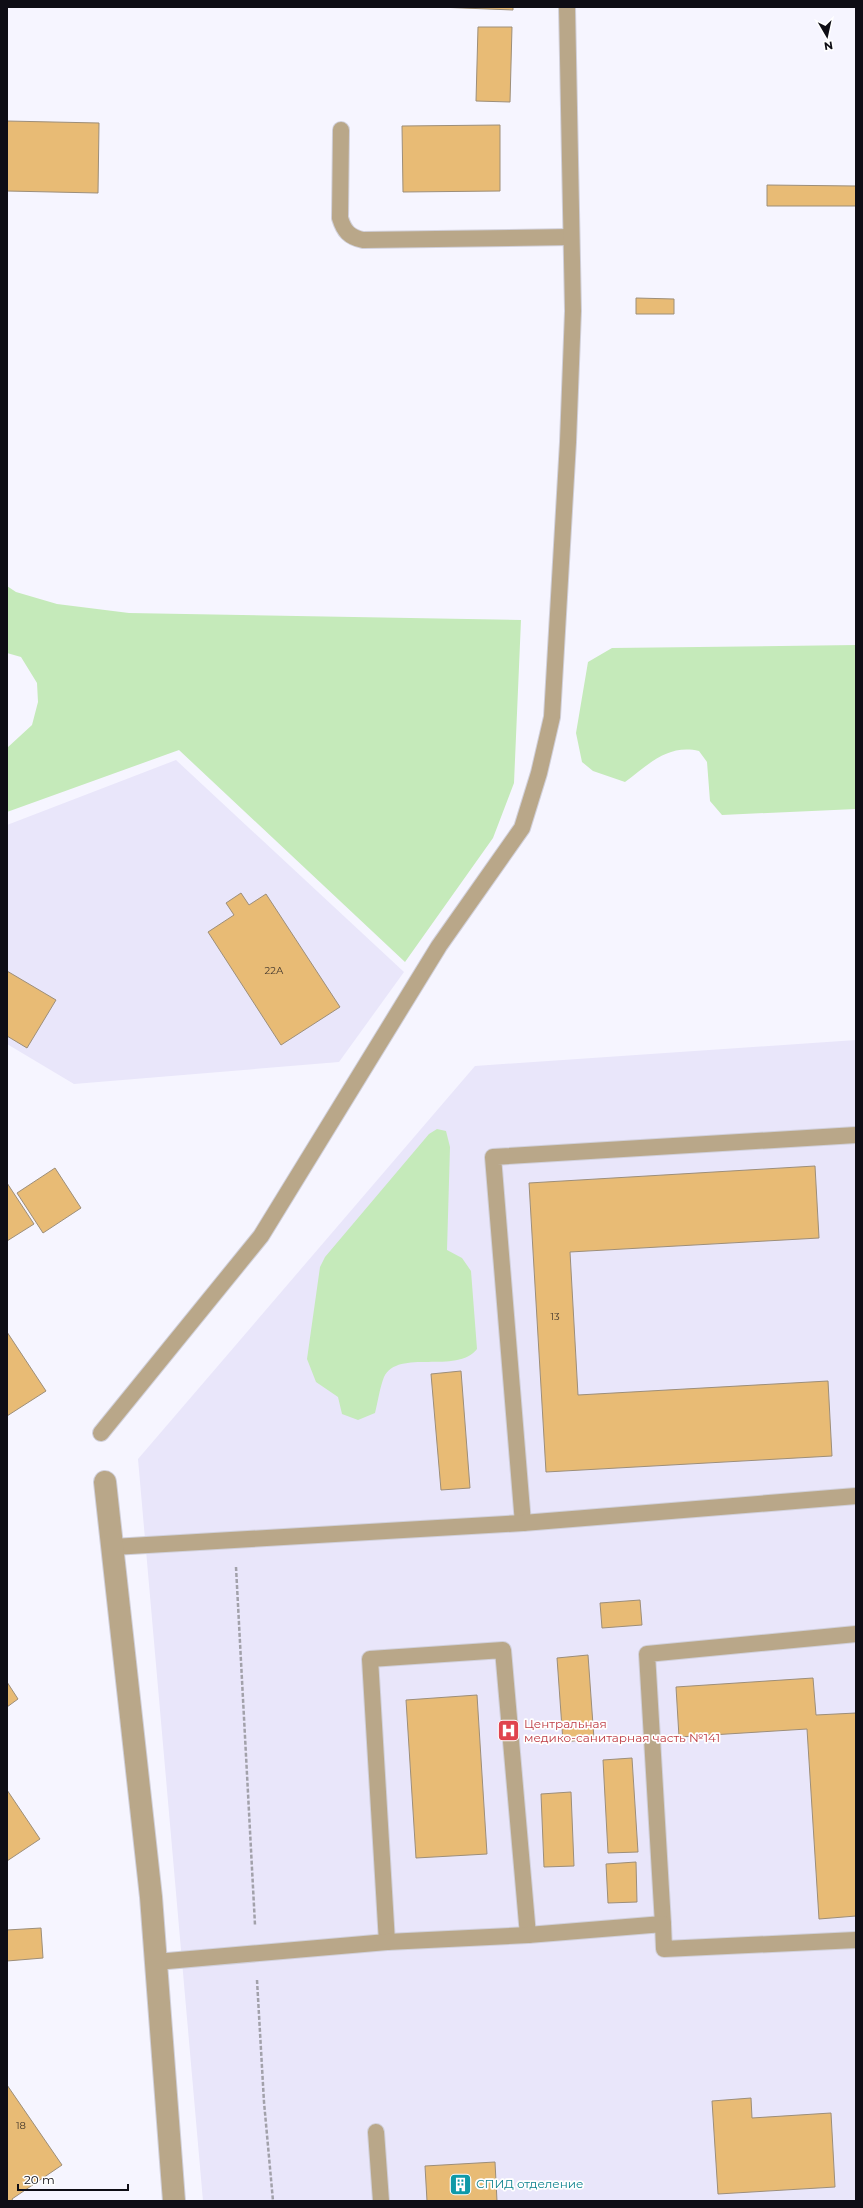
<svg xmlns="http://www.w3.org/2000/svg" width="863" height="2208" viewBox="0 0 863 2208" font-family="Montserrat,sans-serif">
<style>
.built{fill:#e9e6fa}
.green{fill:#c5eaba}
.building{fill:#e8bb75;stroke:#9d8e79}
.lines{fill:none;stroke-linecap:round;stroke-linejoin:round}
.service-casing{stroke:#d1d0da;stroke-width:18}
.minor-casing{stroke:#d1d0da;stroke-width:24}
.path{stroke:#a2a1aa;stroke-width:2.5;stroke-dasharray:4 2;stroke-linecap:butt}
.service{stroke:#b9a789;stroke-width:16}
.minor{stroke:#b9a789;stroke-width:22}
.labels{text-anchor:middle;stroke-width:3.5;stroke-linejoin:round;paint-order:stroke}
.number-label{font-size:10px;fill:#44382d}
.health-label{font-size:12px;fill:#be3a42;stroke:#fff;text-anchor:start}
.culture-label{font-size:12px;fill:#0d838f;stroke:#fff;text-anchor:start}
</style>
<rect width="100%" height="100%" fill="#f6f5ff"/>
<g class="built">
<polygon points="176,760 404,972 339,1062 74,1084 7,1044 7,825"/>
<polygon points="856,1040 856,2201 203,2201 138,1459 475,1066"/>
</g>
<g class="green">
<polygon points="7,586 16,592 57,604 129,613 521,620 514,783 493,838 405,962 179,750 7,812 7,748 32,725 38,702 37,683 21,657 7,653"/>
<path d="M856,645V809L722,815L710,801L707,762L699,751C667,744 648,765 625,782L593,771L582,762L576,733L588,662L612,648Z"/>
<path d="M437,1129L446,1131L450,1147L447,1250L462,1258L471,1271L477,1349C457,1375 398,1348 384,1377C380,1387 378,1401 375,1413L358,1420L342,1414L338,1397L316,1382L307,1359L320,1267L325,1257L429,1134Z"/>
</g>
<g class="building">
<polygon points="438,7 513,7 513,10"/>
<polygon points="478,27 512,27 510,102 476,101"/>
<polygon points="7,121 99,123 98,193 7,191"/>
<polygon points="500,125 500,191 403,192 402,126"/>
<polygon points="767,185 856,186 856,206 767,206"/>
<polygon points="636,298 674,299 674,314 636,314"/>
<polygon points="241,893 249,905 266,894 340,1007 281,1045 208,932 234,915 226,903"/>
<polygon points="7,971 56,1000 27,1048 7,1036"/>
<polygon points="815,1166 819,1238 570,1252 578,1395 828,1381 832,1456 546,1472 529,1183"/>
<polygon points="55,1168 81,1208 43,1233 17,1193"/>
<polygon points="7,1183 34,1224 7,1241"/>
<polygon points="7,1332 46,1391 7,1416"/>
<polygon points="461,1371 470,1488 441,1490 431,1374"/>
<polygon points="640,1600 642,1625 602,1628 600,1603"/>
<polygon points="588,1655 594,1739 563,1742 557,1658"/>
<polygon points="813,1678 816,1715 856,1713 856,1916 819,1919 807,1729 679,1737 676,1687"/>
<polygon points="7,1682 18,1699 7,1707"/>
<polygon points="477,1695 487,1854 416,1858 406,1700"/>
<polygon points="632,1758 638,1852 608,1853 603,1760"/>
<polygon points="7,1790 40,1839 7,1861"/>
<polygon points="571,1792 574,1866 544,1867 541,1794"/>
<polygon points="636,1862 637,1902 608,1903 606,1864"/>
<polygon points="41,1928 43,1958 7,1961 7,1930"/>
<polygon points="7,2085 62,2165 12,2199 13,2201 7,2201"/>
<polygon points="751,2098 752,2118 831,2113 835,2187 718,2194 712,2101"/>
<polygon points="495,2162 497,2201 427,2201 425,2166"/>
</g>
<g class="lines">
<defs>
<g id="service">
<path d="M341,130L340,218C344,231 349,237 363,240L571,237"/>
<polyline points="101,1433 261,1236 439,946 522,828 539,773 552,717 568,442 573,311 567,7"/>
<polyline points="523,1523 493,1157 856,1135"/>
<polyline points="113,1547 523,1523 856,1496"/>
<polyline points="663,1924 647,1654 856,1634"/>
<polyline points="387,1942 370,1659 503,1650 528,1935"/>
<polyline points="156,1962 387,1942 528,1935 663,1924 664,1949 856,1940"/>
<polyline points="376,2132 381,2201"/>
</g>
<polyline id="minor" points="105,1482 151,1897 174,2201"/>
</defs>
<use href="#service" class="service-casing"/>
<use href="#minor" class="minor-casing"/>
<g class="path">
<polyline points="236,1567 255,1925"/>
<polyline points="257,1980 264,2102 273,2201"/>
</g>
<use href="#service" class="service"/>
<use href="#minor" class="minor"/>
</g>
<defs>
<symbol id="hospital-square" viewBox="-11 -11 22 22"><rect x="-9" y="-9" width="18" height="18" rx="4" fill="#e0444e" stroke="#fff"/><path d="M-5-5h3v3.5h4V-5h3V5h-3V1.5h-4V5h-3Z" fill="#fff"/></symbol>
<symbol id="building-square" viewBox="-11 -11 22 22"><rect x="-9" y="-9" width="18" height="18" rx="4" fill="#0f9aa8" stroke="#fff"/><path d="M-4-6H4V6H1V3H-1V6H-4ZM-2.5-4.3h1.7v1.8h-1.7ZM.8-4.3h1.7v1.8H.8ZM-2.5-1h1.7V.8h-1.7ZM.8-1h1.7V.8H.8Z" fill="#fff"/></symbol>
</defs>
<g fill-rule="evenodd">
<use href="#hospital-square" x="496" y="1718" width="25" height="25"/>
<use href="#building-square" x="448" y="2172" width="25" height="25"/>
</g>
<g class="labels">
<g class="number-label">
<text x="274" y="974">22А</text>
<text x="555" y="1320">13</text>
<text x="21" y="2129">18</text>
</g>
<g class="health-label">
<text x="524" y="1728">Центральная<tspan x="524" dy="14">медико-санитарная часть №141</tspan></text>
</g>
<g class="culture-label">
<text x="476" y="2188">СПИД отделение</text>
</g>
</g>
<rect width="863" height="2208" fill="none" stroke="#0e0d15" stroke-width="16"/>
<g transform="translate(827 36) rotate(171)" stroke="#ffffff" stroke-width="3" paint-order="stroke">
<path d="M0-3L7 15L0 10L-7 15Z" fill="#0e0d15"/>
<text y="-6" font-size="11" font-weight="bold" text-anchor="middle" fill="#0e0d15">N</text>
</g>
<path d="M18 2184v6h110v-6" fill="none" stroke="#0e0d15" stroke-width="2"/>
<text x="24" y="2184" font-size="12" fill="#0e0d15" stroke="#ffffff" stroke-width="3" paint-order="stroke">20 m</text>
</svg>
